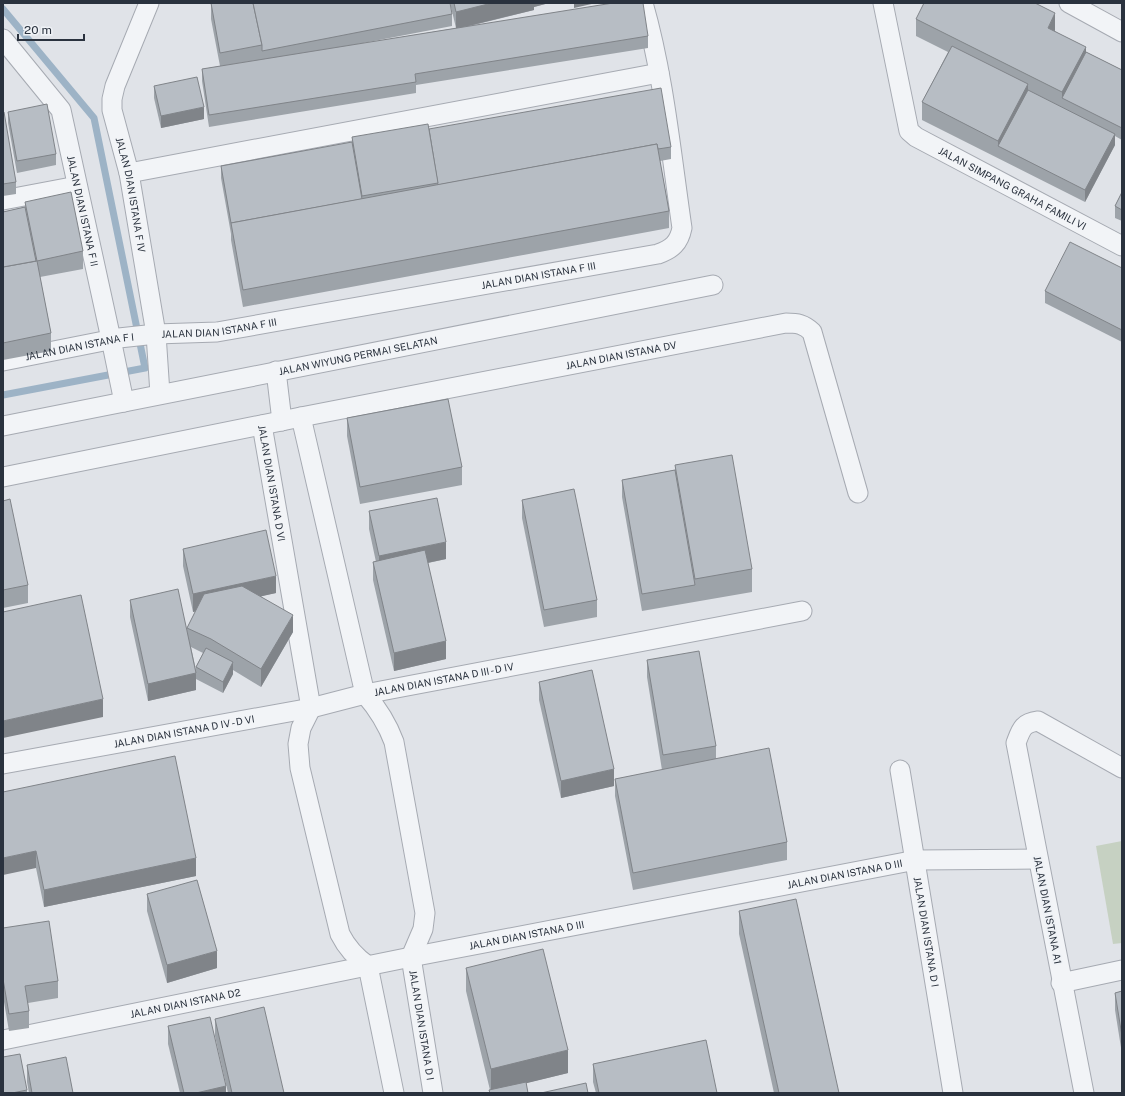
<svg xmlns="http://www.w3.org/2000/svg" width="1125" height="1096" viewBox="0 0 1125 1096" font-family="'Public Sans',sans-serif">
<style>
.green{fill:#c6d1c2}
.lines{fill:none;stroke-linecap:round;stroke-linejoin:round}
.stream{stroke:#9db3c6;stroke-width:7}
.minor-casing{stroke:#a6aab2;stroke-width:21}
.minor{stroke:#f2f4f7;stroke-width:19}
.wall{fill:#9da3a9;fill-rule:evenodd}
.shaded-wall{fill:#808489}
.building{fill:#b7bdc4;stroke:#808489}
.labels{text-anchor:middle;stroke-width:4;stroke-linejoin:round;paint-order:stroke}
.street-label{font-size:10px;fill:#2a323e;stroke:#eff2f6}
</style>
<rect width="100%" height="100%" fill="#e0e3e8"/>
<polygon class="green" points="1122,841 1122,943 1113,944 1096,846"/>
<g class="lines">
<polyline class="stream" points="3,9 94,118 145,368 3,395"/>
<defs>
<g id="minor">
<path id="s1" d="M149,3L115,86L112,99V110L129,173L156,334L160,394"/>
<path id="s2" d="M883,3L909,131L916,137L1122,246"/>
<polyline points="1069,3 1122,32"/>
<path id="s3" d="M3,39L61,110L111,339L124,402"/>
<polyline points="129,173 659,73"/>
<polyline points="3,200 77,186"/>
<path id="s4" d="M3,361L119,338L156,334L217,332L658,254C672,249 679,243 682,228C671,153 664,76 643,3"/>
<polyline points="276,371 282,421"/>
<path d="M301,417L365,694C378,709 387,723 394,742L425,913L423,929L411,957"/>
<path id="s5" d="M262,425L311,708"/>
<path id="s6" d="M3,426L713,285"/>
<path id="s7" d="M3,477L301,417L786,323C797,323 804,324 812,332L858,493"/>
<path d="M311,708L301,728L298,744L300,768L340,934C347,948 355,957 368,966"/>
<path id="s8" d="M3,764L311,708L365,694L802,611"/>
<path id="s9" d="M900,770L953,1093"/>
<path id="s10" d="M411,957L433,1093"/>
<polyline points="368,966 394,1093"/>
<polyline points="1061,983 1122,970"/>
<path id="s11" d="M3,1040L411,957L916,860L1038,859"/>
<path d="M1084,1093L1016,743C1021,730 1022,723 1038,721L1122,768"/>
</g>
</defs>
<use href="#minor" class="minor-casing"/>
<use href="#minor" class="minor"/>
</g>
<g class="wall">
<polygon points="211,3 452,14 452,26 353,45 456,28 450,3 549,3 534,7 534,5 534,10 466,27 648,36 648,48 416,85 416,93 209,127 202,81 202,69 220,66 211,19"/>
<polygon points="916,19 1055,30 1055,31 1086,52 1122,70 1122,140 1115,136 1115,145 1085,202 922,120 922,102 948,52 916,36"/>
<polygon points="154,86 204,119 161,128 154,98"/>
<polygon points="8,112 56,154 56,165 17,173 8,123"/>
<polygon points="3,113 16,182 16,194 3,196"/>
<polygon points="429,129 671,147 671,159 660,161 669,211 669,228 243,307 231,240 231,234 221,178 221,166 352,142 352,137"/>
<polygon points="1122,192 1122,221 1115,218 1115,206"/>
<polygon points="25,202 83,251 83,269 40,277 51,333 51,351 3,360 3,212 25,207"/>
<polygon points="1122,268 1122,342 1045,303 1045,291"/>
<polygon points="347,418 462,467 462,485 360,504 347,436"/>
<polygon points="675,465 752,569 752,592 642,611 622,497 622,480 675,470"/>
<polygon points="522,500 597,600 597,617 544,627 522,518"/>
<polygon points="3,501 28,585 28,603 3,608"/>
<polygon points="369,511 446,559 428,563 446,659 394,671 373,580 373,562 376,562 369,529"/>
<path d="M183,549L276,593L261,596L293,632L261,687L233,670V674L223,693L196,679V690L148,701L130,617V600L187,632V628L196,611L193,612L183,566ZM191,647L203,653L196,667V670Z"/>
<polygon points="647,660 716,746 716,759 787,842 787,860 633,890 615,796 615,779 662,770 647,677"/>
<polygon points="539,682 614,786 561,798 539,700"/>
<polygon points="3,792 196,876 44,907 36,868"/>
<polygon points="147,894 217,968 167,983 147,911"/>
<polygon points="739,911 839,1093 774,1093 739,934"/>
<polygon points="3,928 58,981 58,998 28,1003 29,1011 29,1028 9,1031 3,996"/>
<polygon points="466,968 568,1073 526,1083 528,1093 489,1093 489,1090 490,1090 466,991"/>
<polygon points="1122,991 1122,1054 1115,1010 1115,993"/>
<polygon points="215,1019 284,1093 228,1093 215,1036"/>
<polygon points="168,1026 226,1093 180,1093 168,1044"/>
<polygon points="593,1064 717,1093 596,1093 593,1082"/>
<polygon points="27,1065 73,1093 29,1093 27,1082"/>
<polygon points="27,1090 27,1093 3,1093"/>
</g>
<g class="shaded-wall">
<polygon points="492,3 534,3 534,10 456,29 456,12"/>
<polygon points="534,3 549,3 534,7"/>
<polygon points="574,3 596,3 574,8"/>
<polygon points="1055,13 1055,30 1048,45 1048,28"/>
<polygon points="1086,47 1086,64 1062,98 1062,109 1062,92"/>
<polygon points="1028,84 1028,101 998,146 998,141"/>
<polygon points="204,107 204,119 161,128 161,116"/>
<polygon points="1115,134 1115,145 1085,202 1085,190"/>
<polygon points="446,542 446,559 379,573 379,556"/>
<polygon points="276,576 276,593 193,612 193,594"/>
<polygon points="293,615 293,632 261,687 261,669"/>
<polygon points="446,641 446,659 394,671 394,653"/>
<polygon points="233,662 233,674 223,693 223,682"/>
<polygon points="196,673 196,690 148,701 148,684"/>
<polygon points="103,699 103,717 3,738 3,721"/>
<polygon points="614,769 614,786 561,798 561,781"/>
<polygon points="36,851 36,868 3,875 3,858"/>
<polygon points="196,858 196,876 44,907 44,890"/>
<polygon points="217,951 217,968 167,983 167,965"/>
<polygon points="568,1050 568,1073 491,1092 491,1069"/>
<polygon points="226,1086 226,1093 196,1093"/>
</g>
<g class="building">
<polygon points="211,3 253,3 262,45 220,53"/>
<polygon points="253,3 450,3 452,14 262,51 262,45"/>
<polygon points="454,3 492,3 456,12"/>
<polygon points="613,3 643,3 648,36 415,74 416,82 209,115 202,69"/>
<polygon points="924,3 1035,3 1055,13 1048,28 1086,47 1062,92 916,19"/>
<polygon points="952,46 1028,84 998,141 922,102"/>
<polygon points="1086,52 1122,70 1122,128 1062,98"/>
<polygon points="197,77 204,107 161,116 154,86"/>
<polygon points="661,88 671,147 658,149 657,144 438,185 429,129"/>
<polygon points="1028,90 1115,134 1085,190 998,146"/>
<polygon points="47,104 56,154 17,161 8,112"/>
<polygon points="4,112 16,182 3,184 3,113"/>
<polygon points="428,124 438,183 362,196 352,137"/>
<polygon points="352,142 362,199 231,223 221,166"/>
<polygon points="657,144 669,211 243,290 231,223"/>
<polygon points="71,192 83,251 37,261 51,333 3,343 3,267 37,261 25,202"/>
<polygon points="1122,192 1122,210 1115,206"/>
<polygon points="25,207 36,261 3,267 3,212"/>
<polygon points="1070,242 1122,268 1122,330 1045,291"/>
<polygon points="448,399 462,467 360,487 347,418"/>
<polygon points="732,455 752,569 695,579 675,465"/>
<polygon points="675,470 695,585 642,594 622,480"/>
<polygon points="574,489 597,600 544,610 522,500"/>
<polygon points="437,498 446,542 379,556 369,511"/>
<polygon points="10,499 28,585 3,590 3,501"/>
<polygon points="266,530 276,576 193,594 183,549"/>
<polygon points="425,550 446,641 394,653 373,562"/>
<polygon points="242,586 293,615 261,669 211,639 187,628 204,594"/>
<polygon points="178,589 196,673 148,684 130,600"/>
<polygon points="81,595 103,699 3,721 3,612"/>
<polygon points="206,648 233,662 223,682 196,667"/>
<polygon points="699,651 716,746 663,755 647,660"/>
<polygon points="592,670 614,769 561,781 539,682"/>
<polygon points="769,748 787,842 633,873 615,779"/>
<polygon points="175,756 196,858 44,890 36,851 3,858 3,792"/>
<polygon points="197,880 217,951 167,965 147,894"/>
<polygon points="796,899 839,1093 779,1093 739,911"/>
<polygon points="49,921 58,981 25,986 29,1011 9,1014 3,979 3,928"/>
<polygon points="543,949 568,1050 491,1069 466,968"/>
<polygon points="1122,991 1122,1036 1115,993"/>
<polygon points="264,1007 284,1093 232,1093 215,1019"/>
<polygon points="210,1017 226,1086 196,1093 184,1093 168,1026"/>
<polygon points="706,1040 717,1093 599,1093 593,1064"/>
<polygon points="20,1054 27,1090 12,1093 3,1093 3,1057"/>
<polygon points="66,1057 73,1093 32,1093 27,1065"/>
<polygon points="526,1082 528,1093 490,1093 489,1090"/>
<polygon points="586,1083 588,1093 541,1093"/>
</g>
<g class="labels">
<g class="street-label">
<text dy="4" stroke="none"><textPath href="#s2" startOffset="249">JALAN SIMPANG GRAHA FAMILI VI</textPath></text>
<text dy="4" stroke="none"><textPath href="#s1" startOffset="201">JALAN DIAN ISTANA F IV</textPath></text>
<text dy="4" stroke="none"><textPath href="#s3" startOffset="195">JALAN DIAN ISTANA F II</textPath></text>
<text dy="4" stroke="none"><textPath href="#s4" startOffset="543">JALAN DIAN ISTANA F III</textPath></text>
<text dy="4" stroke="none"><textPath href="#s4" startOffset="219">JALAN DIAN ISTANA F III</textPath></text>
<text dy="4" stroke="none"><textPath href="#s4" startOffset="78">JALAN DIAN ISTANA F I</textPath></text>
<text dy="4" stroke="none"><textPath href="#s6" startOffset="362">JALAN WIYUNG PERMAI SELATAN</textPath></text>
<text dy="4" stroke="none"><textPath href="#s7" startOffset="630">JALAN DIAN ISTANA DV</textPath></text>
<text dy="4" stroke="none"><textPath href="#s5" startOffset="59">JALAN DIAN ISTANA D VI</textPath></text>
<text dy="4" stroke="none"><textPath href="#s8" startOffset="449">JALAN DIAN ISTANA D III - D IV</textPath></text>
<text dy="4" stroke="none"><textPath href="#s8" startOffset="184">JALAN DIAN ISTANA D IV - D VI</textPath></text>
<text dy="4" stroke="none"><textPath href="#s11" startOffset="858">JALAN DIAN ISTANA D III</textPath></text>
<text transform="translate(1048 910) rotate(79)" y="4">JALAN DIAN ISTANA A1</text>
<text dy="4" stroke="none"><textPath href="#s9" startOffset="164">JALAN DIAN ISTANA D I</textPath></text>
<text dy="4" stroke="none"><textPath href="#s11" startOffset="534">JALAN DIAN ISTANA D III</textPath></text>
<text dy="4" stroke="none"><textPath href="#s11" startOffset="186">JALAN DIAN ISTANA D2</textPath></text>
<text dy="4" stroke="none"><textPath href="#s10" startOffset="69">JALAN DIAN ISTANA D I</textPath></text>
</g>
</g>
<rect width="1125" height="1096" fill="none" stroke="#2a323e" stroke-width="8"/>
<path d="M18 34v6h66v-6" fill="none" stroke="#2a323e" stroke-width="2"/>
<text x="24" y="34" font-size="12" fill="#2a323e" stroke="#eff2f6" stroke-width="3" paint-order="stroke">20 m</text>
</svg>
